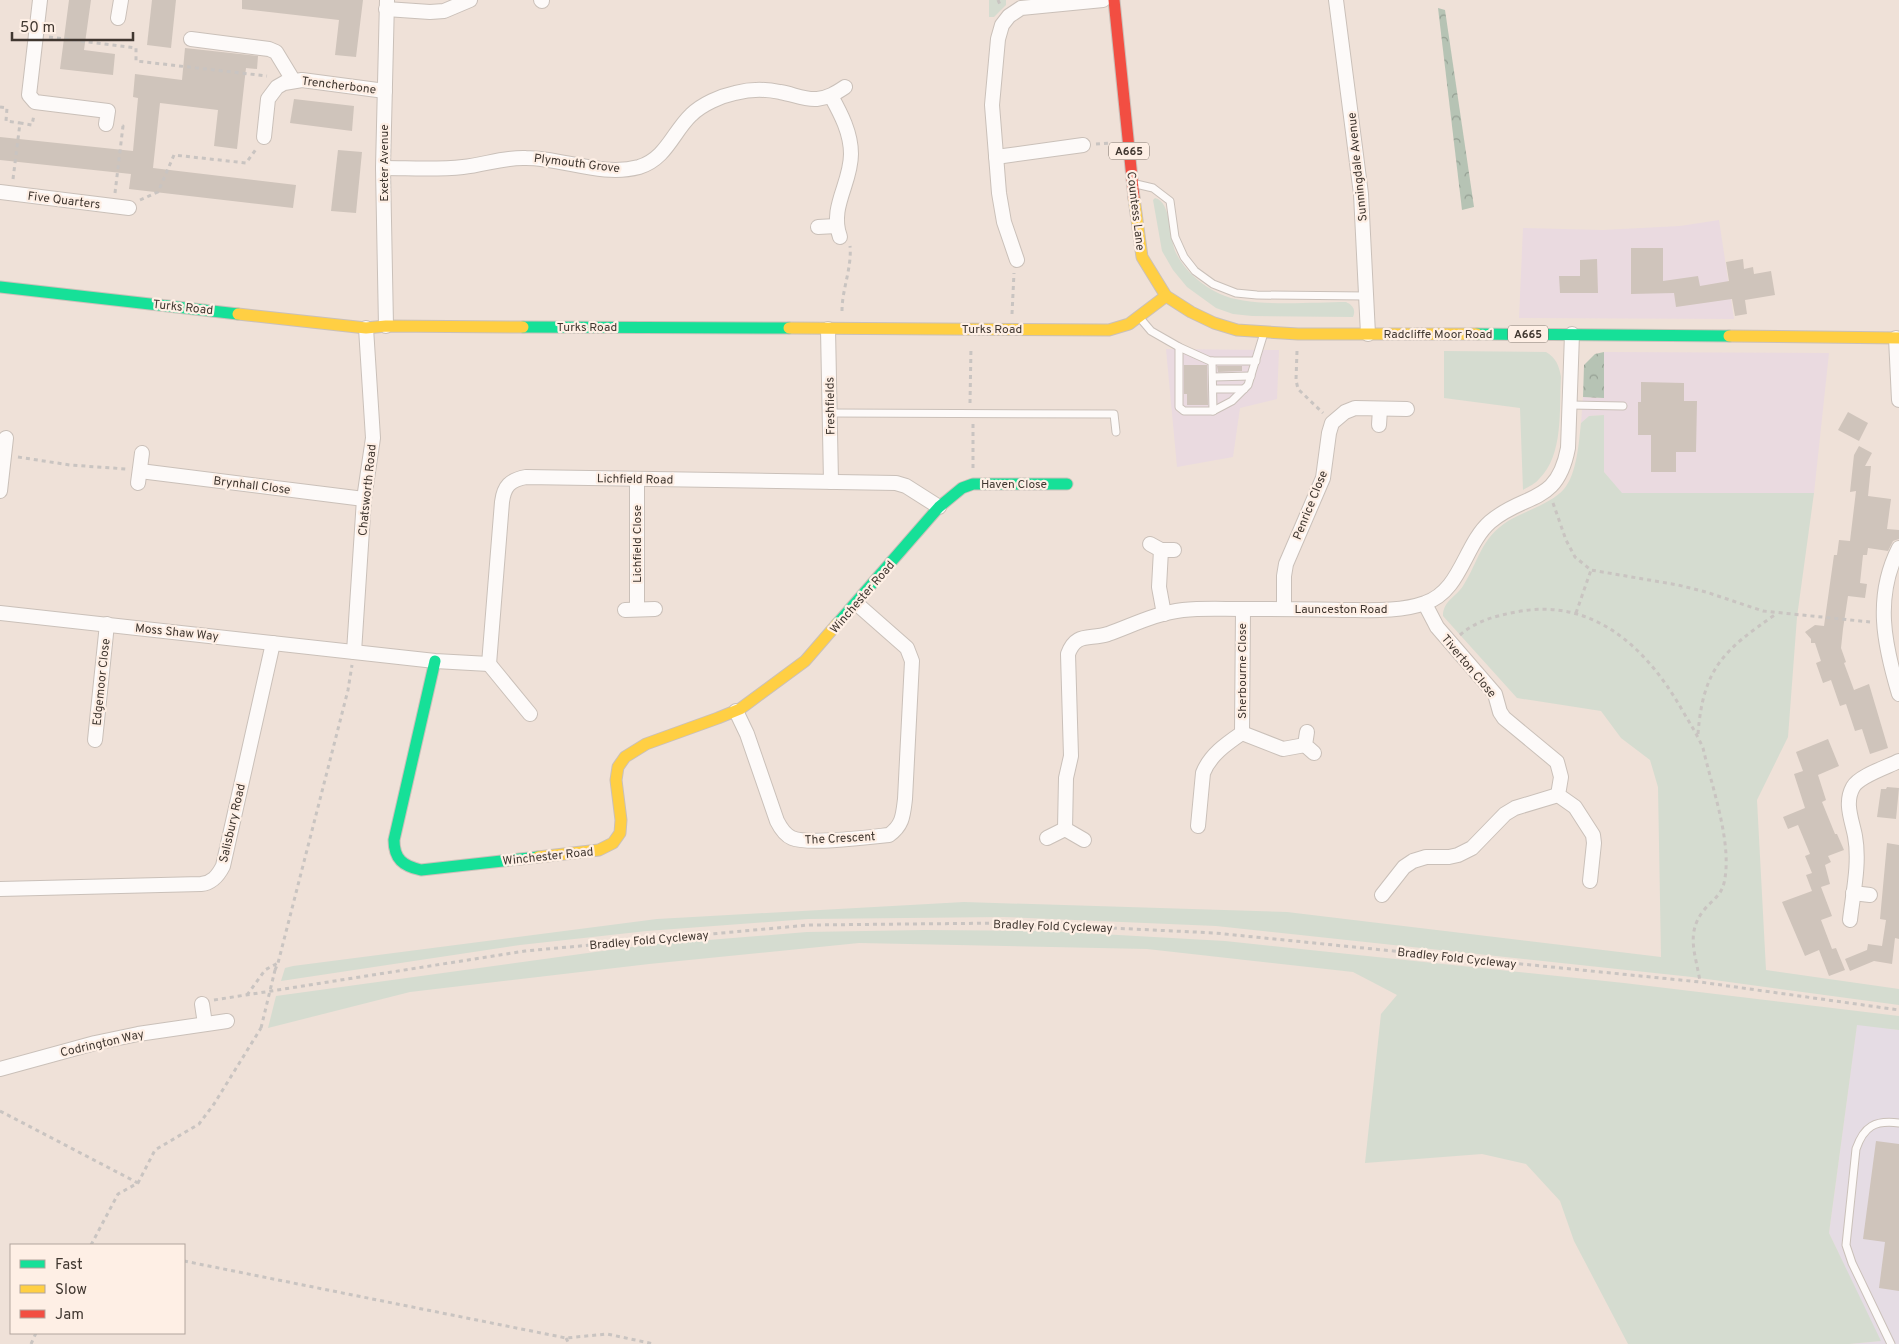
<svg xmlns="http://www.w3.org/2000/svg" width="1899" height="1344" viewBox="0 0 1899 1344" font-family="Overpass,sans-serif">
<style>
.commercial{fill:#eadae0}
.industrial{fill:#e5dce4}
.grass{fill:#d5dcd0}
.forest{fill:url(#forest-crowns)}
.building{fill:#cfc4bb}
.lines{fill:none;stroke-linecap:round;stroke-linejoin:round}
.lane-casing{stroke:#cac0b9;stroke-width:9}
.street-casing{stroke:#cac0b9;stroke-width:16}
.fast-casing{stroke:#cac0b9;stroke-width:13}
.slow-casing{stroke:#cac0b9;stroke-width:13}
.jam-casing{stroke:#cac0b9;stroke-width:13}
.path{stroke:#c9c4c1;stroke-width:3;stroke-dasharray:4 4;stroke-linecap:butt}
.lane{stroke:#fdfaf9;stroke-width:7}
.street{stroke:#fdfaf9;stroke-width:14}
.fast{stroke:#16e098;stroke-width:11}
.slow{stroke:#ffcf43;stroke-width:11}
.jam{stroke:#f24e42;stroke-width:11}
.path-bridge{stroke:#c9c4c1;stroke-width:3;stroke-dasharray:4 4;stroke-linecap:butt}
.labels{text-anchor:middle;stroke-width:4.5;stroke-linejoin:round;paint-order:stroke}
.shield{fill:#feefe5;stroke:#796e66;stroke-width:1}
.shield-label{font-size:11px;font-weight:bold;fill:#403730}
.street-label{font-size:12px;fill:#403730;stroke:#feefe5}
</style>
<defs>
<pattern id="forest-crowns" width="20" height="18" patternUnits="userSpaceOnUse" patternTransform="scale(1.25)"><rect width="20" height="18" fill="#b6c3b4"/><path d="M2 6a3 3 0 1 1 6 0M12 15a3 3 0 1 1 6 0" fill="none" stroke="#959f93"/></pattern>
</defs>
<rect width="100%" height="100%" fill="#efe1d8"/>
<g class="commercial">
<polygon points="1719,220 1734,319 1519,318 1523,228 1602,230 1680,226"/>
<polygon points="1166,349 1279,350 1277,399 1240,408 1233,457 1177,467"/>
<polygon points="1604,352 1829,353 1814,493 1622,494 1604,472 1604,415 1589,416 1581,423 1583,397 1604,398"/>
</g>
<polygon class="industrial" points="1857,1024 1899,1030 1899,1344 1849,1344 1880,1341 1829,1233"/>
<g class="grass">
<polygon points="989,0 1006,0 1006,5 994,17 989,17"/>
<path d="M1155,198C1172,202 1169,239 1176,253C1185,271 1201,285 1220,294C1250,308 1311,302 1346,302C1353,305 1356,310 1353,317L1252,316L1233,314L1216,308L1187,287L1173,270L1162,251L1153,200Z"/>
<path d="M1444,351L1546,352C1556,358 1559,365 1561,377C1559,409 1564,455 1539,479C1535,484 1528,487 1523,490L1520,408L1444,398Z"/>
<path d="M1604,415V472L1622,493H1814L1797,617L1788,737L1757,800L1766,970L1899,989V1005L1692,977L1216,926L1004,917L808,919L647,931L520,945L281,981L285,968L293,966L657,919L964,902L1287,912L1661,957L1658,787L1650,760L1621,738L1601,711L1517,698L1443,616C1443,601 1456,597 1463,586C1479,561 1480,539 1508,521C1525,511 1552,503 1564,489C1577,474 1579,441 1581,423L1589,416Z"/>
<polygon points="924,930 1047,931 1225,941 1624,983 1899,1016 1899,1030 1857,1025 1829,1233 1881,1341 1849,1344 1628,1344 1574,1241 1560,1201 1526,1164 1482,1154 1365,1163 1381,1014 1397,995 1353,972 1147,949 859,943 649,964 410,992 268,1028 276,996 646,945 807,932"/>
</g>
<g class="forest">
<polygon points="1438,8 1445,10 1474,207 1462,210"/>
<polygon points="1604,352 1604,398 1583,397 1584,365 1595,354"/>
</g>
<g class="building">
<polygon points="69,0 91,0 84,50 115,54 113,75 60,69"/>
<polygon points="152,0 176,0 171,48 147,45"/>
<polygon points="242,0 363,0 356,57 335,55 339,20 242,9"/>
<polygon points="185,48 258,56 257,69 246,68 237,149 214,146 218,110 160,103 153,168 296,185 293,208 129,189 131,174 0,160 0,137 133,151 138,98 133,97 135,74 182,80"/>
<polygon points="294,99 354,106 352,131 290,123"/>
<polygon points="338,150 362,152 356,213 331,211"/>
<polygon points="1631,248 1663,248 1663,281 1698,276 1700,286 1729,281 1726,262 1743,259 1744,269 1753,267 1754,274 1771,271 1775,295 1745,300 1747,314 1735,316 1732,299 1676,307 1674,293 1631,294"/>
<polygon points="1597,259 1598,293 1560,293 1559,276 1580,276 1580,260"/>
<polygon points="1184,365 1207,365 1208,405 1187,405 1187,394 1184,394"/>
<polygon points="1217,366 1242,366 1242,371 1218,372"/>
<polygon points="1641,382 1684,383 1684,401 1697,401 1696,452 1676,452 1676,472 1651,472 1651,435 1638,435 1638,402 1641,402"/>
<polygon points="1848,412 1868,423 1859,441 1838,430"/>
<polygon points="1859,446 1872,453 1865,466 1871,466 1868,496 1891,499 1887,529 1899,530 1899,539 1893,541 1888,551 1868,548 1867,555 1863,555 1860,583 1867,584 1865,598 1848,596 1843,629 1841,648 1846,662 1844,663 1854,690 1869,684 1888,748 1870,754 1862,729 1855,731 1846,704 1840,706 1831,680 1823,683 1816,663 1821,661 1815,643 1811,643 1811,639 1805,632 1815,625 1824,626 1834,555 1837,555 1839,540 1850,541 1856,491 1850,492 1854,455"/>
<polygon points="1828,739 1839,766 1818,775 1826,800 1822,802 1835,834 1837,834 1844,850 1828,856 1831,862 1825,865 1830,884 1821,887 1832,916 1821,920 1832,949 1836,948 1845,970 1829,976 1819,950 1805,956 1782,902 1812,891 1806,875 1812,873 1805,856 1810,854 1798,825 1788,829 1783,817 1805,808 1794,774 1803,771 1796,752"/>
<polygon points="1887,787 1899,788 1896,819 1877,817 1881,789 1886,789"/>
<polygon points="1887,843 1899,845 1899,939 1895,938 1892,964 1874,961 1850,971 1845,959 1867,950 1868,944 1882,946 1886,920 1880,919"/>
<polygon points="1876,1141 1899,1144 1899,1291 1879,1288 1885,1242 1863,1239"/>
</g>
<g class="lines">
<defs>
<g id="lane">
<polyline points="1136,184 1153,188 1170,201 1175,237 1184,257 1195,271 1213,284 1236,293 1257,295 1366,296"/>
<polyline points="1140,318 1151,331 1179,347 1179,407 1184,411 1213,411 1232,401 1248,385 1263,336"/>
<polyline points="1179,347 1210,361 1256,361"/>
<polyline points="1212,361 1213,411"/>
<polyline points="1213,377 1251,376"/>
<polyline points="1213,389 1244,389"/>
<polyline points="1571,405 1623,406"/>
<polyline points="830,413 1114,414 1116,432"/>
<path d="M1891,1344L1852,1263L1846,1245L1856,1149C1864,1126 1875,1120 1899,1123"/>
</g>
<g id="street">
<polyline points="40,0 29,95 35,102 108,111 106,124"/>
<polyline points="541,0 542,1"/>
<polyline points="1336,0 1361,194 1368,334"/>
<polyline points="386,9 430,12 444,11 470,0"/>
<polyline points="118,18 121,0"/>
<polyline points="191,39 269,49 276,52 293,80"/>
<path d="M831,96C841,114 851,133 851,154C851,184 829,207 840,237"/>
<polyline points="264,137 268,99 277,87 284,83 302,80 385,91"/>
<polyline points="996,157 1083,145"/>
<path d="M383,168C409,168 437,170 463,167C484,165 504,157 526,158C563,158 602,177 639,167C666,159 673,132 691,115C702,104 721,96 735,93C750,89 766,89 780,92C793,94 804,100 817,99C828,98 836,93 845,87"/>
<polyline points="0,192 129,208"/>
<polyline points="818,227 836,226"/>
<polyline points="1017,260 1004,222 999,193 992,105 998,39 1002,25 1009,16 1021,8 1103,0"/>
<polyline points="386,326 383,168 387,0"/>
<polyline points="828,329 831,482"/>
<polyline points="1896,338 1899,400"/>
<polyline points="1379,425 1380,409"/>
<polyline points="140,471 364,499"/>
<polyline points="138,483 142,453"/>
<polyline points="0,491 6,438"/>
<polyline points="1150,544 1161,550 1174,550"/>
<path d="M1899,548C1874,597 1884,644 1899,694"/>
<polyline points="1161,550 1159,587 1164,614"/>
<polyline points="1425,604 1437,627 1495,694 1500,712 1504,718 1557,762 1561,777 1558,795 1575,807 1593,835 1594,843 1590,881"/>
<polyline points="637,609 637,479"/>
<polyline points="1284,609 1284,576 1286,564 1323,478 1329,433 1332,423 1345,412 1355,408 1407,409"/>
<polyline points="625,610 655,609"/>
<polyline points="0,613 435,661 489,664"/>
<polyline points="354,652 364,499 373,438 366,328"/>
<path d="M489,664L502,502C504,486 510,480 526,477L896,483L906,486L939,507"/>
<polyline points="489,664 530,714"/>
<path d="M736,711L747,734L777,821C781,829 785,835 792,838C808,845 870,837 889,835C903,825 903,815 905,799L912,661L907,648L857,604"/>
<polyline points="1307,732 1305,745 1314,753"/>
<polyline points="1242,733 1283,749 1305,745"/>
<polyline points="95,740 107,624"/>
<path d="M1198,826L1203,773C1210,755 1226,744 1242,733L1243,609"/>
<path d="M1065,829L1066,778L1071,756L1068,654C1076,632 1089,640 1108,634C1133,625 1156,613 1183,610C1202,608 1221,609 1240,609C1274,609 1308,609 1342,610C1369,610 1400,612 1425,603C1461,591 1464,545 1490,522C1525,492 1557,506 1568,448L1572,334"/>
<polyline points="1047,838 1065,829 1084,840"/>
<path d="M0,889L201,884C212,883 218,876 223,866L273,643"/>
<polyline points="1853,893 1870,895"/>
<polyline points="1382,895 1404,867 1413,861 1426,857 1449,857 1458,855 1472,848 1505,814 1515,808 1558,795"/>
<path d="M1850,920C1853,893 1860,863 1855,836C1852,820 1844,803 1853,787C1859,776 1887,767 1899,761"/>
<polyline points="202,1004 205,1024"/>
<polyline points="0,1069 95,1043 138,1034 227,1021"/>
</g>
<g id="fast">
<polyline points="0,287 238,314"/>
<polyline points="523,327 789,328"/>
<polyline points="1477,334 1729,336"/>
<polyline points="837,624 939,507 962,488 973,484 1067,484"/>
<path d="M435,661L394,840C394,859 403,866 421,870L538,857"/>
</g>
<g id="slow">
<polyline points="1134,198 1142,257 1166,296 1191,312 1214,323 1237,330 1298,334 1477,334"/>
<polyline points="238,314 366,328 386,326 523,327"/>
<polyline points="789,328 1109,330 1129,324 1166,296"/>
<polyline points="1729,336 1899,338"/>
<polyline points="538,857 599,850 613,843 620,833 621,820 616,780 618,767 625,757 646,744 718,718 740,709 805,661 837,624"/>
</g>
<polyline id="jam" points="1114,0 1134,198"/>
</defs>
<use href="#lane" class="lane-casing"/>
<use href="#street" class="street-casing"/>
<use href="#fast" class="fast-casing"/>
<use href="#slow" class="slow-casing"/>
<use href="#jam" class="jam-casing"/>
<g class="path">
<polyline points="998,0 1001,7"/>
<polyline points="49,37 136,48 136,61 267,76"/>
<polyline points="0,107 7,108 6,121 20,123"/>
<polyline points="1096,144 1110,143"/>
<polyline points="13,179 20,123 32,125 34,115"/>
<polyline points="115,193 123,126 119,126"/>
<polyline points="140,200 158,192 174,155 246,163 257,148"/>
<path d="M842,311C842,289 852,268 850,246"/>
<polyline points="1012,314 1014,273"/>
<polyline points="1297,351 1296,380 1298,389 1323,413"/>
<polyline points="970,403 971,347"/>
<polyline points="973,424 973,468"/>
<polyline points="18,457 70,465 126,469"/>
<polyline points="1553,503 1566,540 1575,557 1591,570 1678,585 1706,592 1763,611 1870,622"/>
<polyline points="1576,613 1591,570"/>
<path d="M1460,635C1476,621 1495,616 1516,612C1592,597 1645,646 1681,708C1689,722 1697,734 1703,748C1712,788 1733,844 1724,883C1721,896 1712,900 1704,910C1685,934 1696,954 1700,982"/>
<path d="M1698,734C1703,668 1724,650 1776,614"/>
<polyline points="275,970 278,963 348,690 352,665"/>
<polyline points="247,995 265,970 278,963"/>
<polyline points="214,1000 525,951 809,925 1008,923 1215,933 1700,982 1899,1010"/>
<polyline points="0,1111 138,1183"/>
<polyline points="91,1245 118,1194 138,1183 155,1150 199,1124 214,1104 261,1028"/>
<polyline points="184,1261 566,1338 607,1334 654,1344"/>
<polyline points="566,1338 569,1344"/>
<polyline points="31,1344 36,1333"/>
</g>
<use href="#lane" class="lane"/>
<use href="#street" class="street"/>
<use href="#fast" class="fast"/>
<use href="#slow" class="slow"/>
<use href="#jam" class="jam"/>
<polyline class="path-bridge" points="261,1028 275,970"/>
</g>
<g class="labels">
<g class="shield">
<rect x="1109" y="142.5" width="40" height="17" rx="4"/>
<rect x="1508" y="325.5" width="40" height="17" rx="4"/>
</g>
<g class="shield-label">
<text x="1129" y="155">A665</text>
<text x="1528" y="338">A665</text>
</g>
<g class="street-label">
<text transform="translate(339 85) rotate(7)" y="4">Trencherbone</text>
<text transform="translate(384 163) rotate(-90)" y="4">Exeter Avenue</text>
<text transform="translate(577 163) rotate(7)" y="4">Plymouth Grove</text>
<text transform="translate(1357 167) rotate(-96)" y="4">Sunningdale Avenue</text>
<text transform="translate(64 200) rotate(7)" y="4">Five Quarters</text>
<text transform="translate(1136 211) rotate(83)" y="4">Countess Lane</text>
<text transform="translate(183 307) rotate(6)" y="4">Turks Road</text>
<text x="587" y="331">Turks Road</text>
<text x="992" y="333">Turks Road</text>
<text x="1438" y="338">Radcliffe Moor Road</text>
<text transform="translate(830 406) rotate(-91)" y="4">Freshfields</text>
<text transform="translate(635 479) rotate(1)" y="4">Lichfield Road</text>
<text x="1014" y="488">Haven Close</text>
<text transform="translate(252 485) rotate(7)" y="4">Brynhall Close</text>
<text transform="translate(367 490) rotate(-84)" y="4">Chatsworth Road</text>
<text transform="translate(1310 505) rotate(-68)" y="4">Penrice Close</text>
<text transform="translate(637 544) rotate(-90)" y="4">Lichfield Close</text>
<text transform="translate(862 597) rotate(-49)" y="4">Winchester Road</text>
<text x="1341" y="613">Launceston Road</text>
<text transform="translate(177 632) rotate(6)" y="4">Moss Shaw Way</text>
<text transform="translate(1469 666) rotate(50)" y="4">Tiverton Close</text>
<text transform="translate(1242 671) rotate(-90)" y="4">Sherbourne Close</text>
<text transform="translate(101 682) rotate(-84)" y="4">Edgemoor Close</text>
<text transform="translate(232 823) rotate(-77)" y="4">Salisbury Road</text>
<text transform="translate(840 838) rotate(-3)" y="4">The Crescent</text>
<text transform="translate(548 856) rotate(-6)" y="4">Winchester Road</text>
<text transform="translate(1053 926) rotate(2)" y="4">Bradley Fold Cycleway</text>
<text transform="translate(649 940) rotate(-5)" y="4">Bradley Fold Cycleway</text>
<text transform="translate(1457 958) rotate(6)" y="4">Bradley Fold Cycleway</text>
<text transform="translate(102 1043) rotate(-13)" y="4">Codrington Way</text>
</g>
</g>
<rect x="10" y="1244" width="175" height="90" fill="#feefe5" stroke="#b2a59d"/>
<rect x="20" y="1260" width="25" height="8" fill="#16e098" stroke="#b2a59d"/>
<text x="55" y="1269" font-size="15" fill="#403730">Fast</text>
<rect x="20" y="1285" width="25" height="8" fill="#ffcf43" stroke="#b2a59d"/>
<text x="55" y="1294" font-size="15" fill="#403730">Slow</text>
<rect x="20" y="1310" width="25" height="8" fill="#f24e42" stroke="#b2a59d"/>
<text x="55" y="1319" font-size="15" fill="#403730">Jam</text>
<path d="M12 32v8h121v-8" fill="none" stroke="#403730" stroke-width="2.5"/>
<text x="20" y="32" font-size="15" fill="#403730" stroke="#feefe5" stroke-width="4" paint-order="stroke">50 m</text>
</svg>
